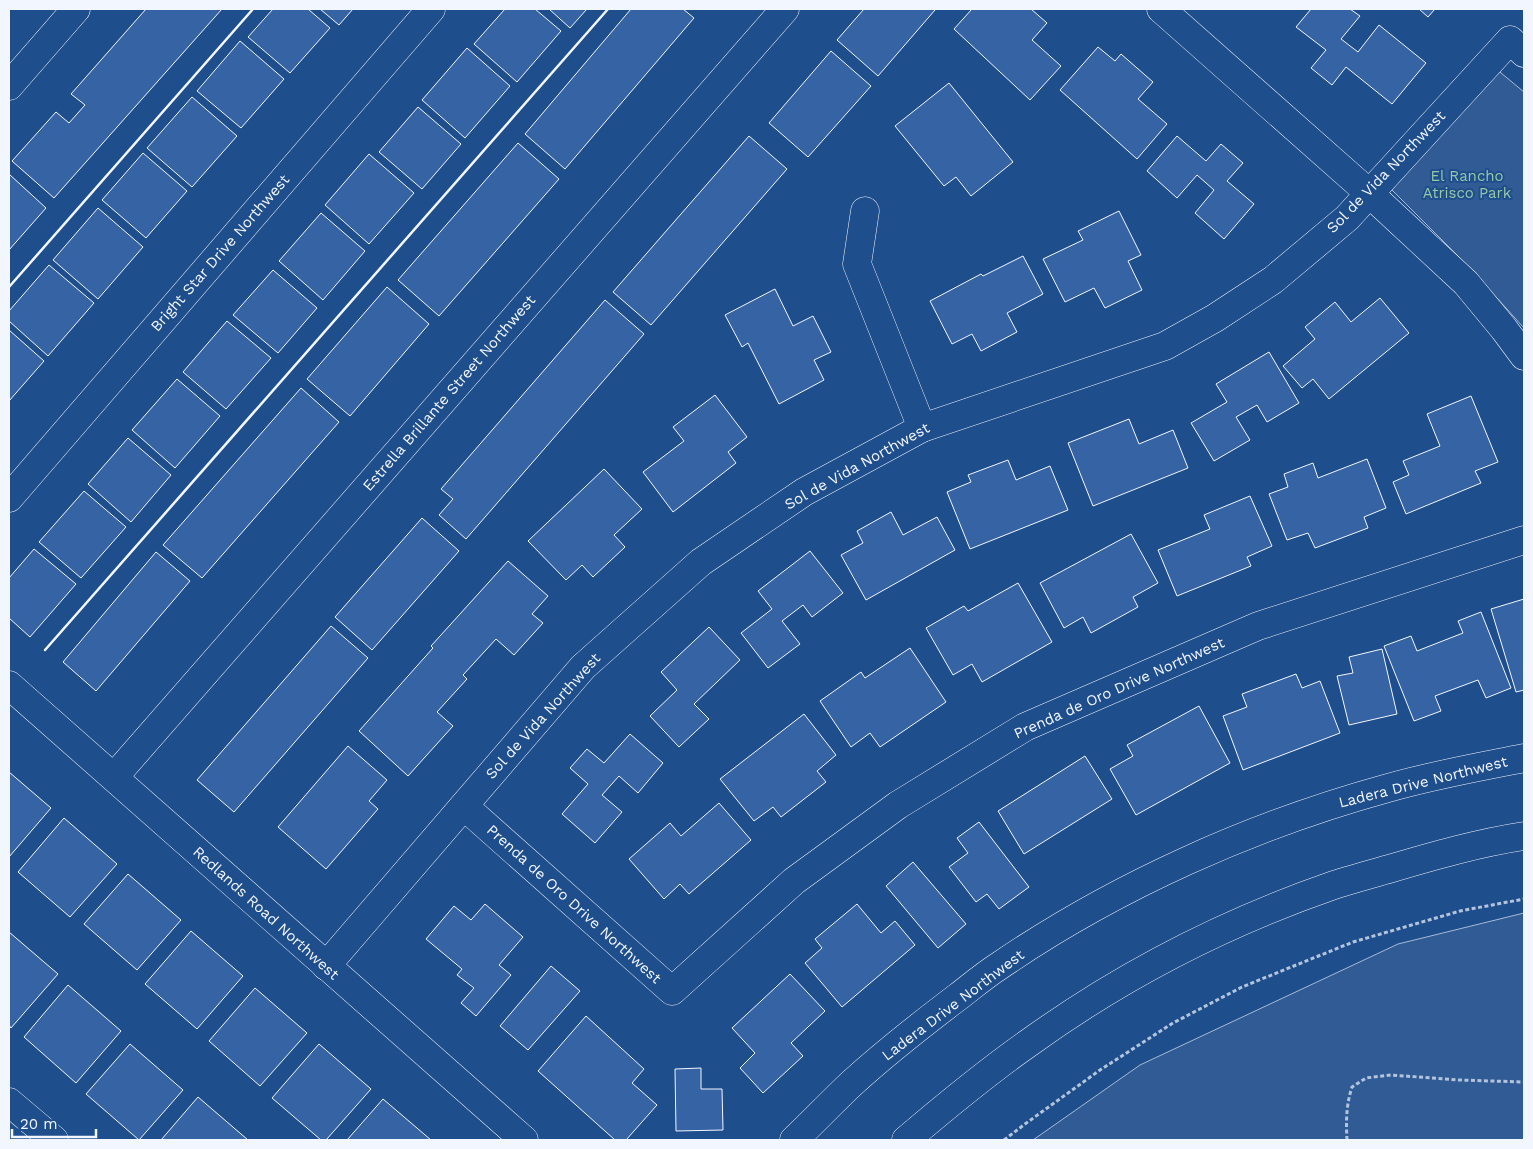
<svg xmlns="http://www.w3.org/2000/svg" width="1533" height="1149" viewBox="0 0 1533 1149" font-family="'Work Sans',sans-serif">
<style>
.built{fill:#305b95;stroke:#a8bbd7}
.building{fill:#3563a3;stroke:#f2f6ff}
.lines{fill:none;stroke-linecap:round;stroke-linejoin:round}
.minor-casing{stroke:#f2f6ff;stroke-width:29}
.path{stroke:#b3c4dc;stroke-width:3;stroke-dasharray:4 2.5;stroke-linecap:butt}
.minor{stroke:#1f4e8c;stroke-width:28}
.wall{stroke:#f2f6ff;stroke-width:2.5}
.labels{text-anchor:middle;stroke-width:4;stroke-linejoin:round;paint-order:stroke}
.street-label{font-size:15px;fill:#f2f6ff;stroke:#1f4e8c}
.park-label{font-size:15px;fill:#97c8a6;stroke:#1f4e8c}
</style>
<rect width="100%" height="100%" fill="#1f4e8c"/>
<g class="built">
<polygon points="1495,68 1524,92 1524,328 1469,267 1388,186"/>
<polygon points="1524,913 1524,1140 1033,1140 1140,1065 1398,944"/>
</g>
<g class="building">
<polygon points="146,9 222,9 54,198 12,161 56,112 69,123 85,105 71,94"/>
<polygon points="273,9 308,9 330,28 290,73 248,37"/>
<polygon points="320,9 353,9 339,25"/>
<polygon points="505,9 535,9 561,31 517,82 474,44"/>
<polygon points="549,9 587,9 570,28"/>
<polygon points="631,9 683,9 694,18 565,169 525,134"/>
<polygon points="864,9 933,9 935,10 878,76 837,40"/>
<polygon points="972,9 1031,9 1047,23 1032,40 1061,66 1030,100 954,29"/>
<polygon points="1311,9 1350,9 1360,16 1341,39 1358,52 1379,25 1426,63 1392,104 1346,67 1332,85 1311,68 1326,50 1296,27"/>
<polygon points="1419,9 1435,9 1428,17"/>
<polygon points="240,41 284,79 241,128 197,91"/>
<polygon points="1098,47 1115,61 1121,54 1153,82 1138,99 1167,124 1137,159 1060,90"/>
<polygon points="467,48 510,86 465,138 422,100"/>
<polygon points="831,51 871,86 808,157 769,123"/>
<polygon points="949,83 1013,162 971,196 956,177 944,186 895,126"/>
<polygon points="192,97 237,136 192,187 147,148"/>
<polygon points="418,107 461,144 422,189 379,152"/>
<polygon points="749,136 787,169 651,325 613,292"/>
<polygon points="1177,136 1206,161 1221,144 1243,163 1227,181 1254,204 1224,239 1195,213 1214,190 1197,175 1177,198 1147,171"/>
<polygon points="518,143 559,179 439,316 398,280"/>
<polygon points="143,153 187,191 146,238 102,200"/>
<polygon points="369,154 414,193 369,244 325,205"/>
<polygon points="9,174 46,208 9,250"/>
<polygon points="98,208 143,247 98,299 53,260"/>
<polygon points="1119,211 1141,255 1128,261 1142,290 1105,308 1094,288 1065,302 1043,259 1083,240 1078,231"/>
<polygon points="321,213 365,251 323,300 279,261"/>
<polygon points="1023,256 1043,294 1007,313 1017,332 981,351 972,334 952,344 930,301 981,274 983,276"/>
<polygon points="49,265 94,303 48,356 9,321 9,311"/>
<polygon points="273,270 317,308 278,353 233,315"/>
<polygon points="387,287 429,324 350,416 307,379"/>
<polygon points="775,289 793,326 813,316 831,352 814,360 824,380 779,404 748,343 742,347 725,315"/>
<polygon points="1380,298 1409,333 1329,399 1313,379 1302,388 1283,366 1315,339 1305,327 1335,302 1351,322"/>
<polygon points="605,300 644,334 466,539 439,515 453,499 441,489"/>
<polygon points="227,321 271,358 226,409 183,372"/>
<polygon points="9,330 44,361 9,401"/>
<polygon points="1269,352 1299,403 1267,422 1257,405 1236,417 1250,440 1214,461 1191,423 1227,402 1216,384"/>
<polygon points="177,379 220,416 175,468 132,430"/>
<polygon points="301,388 339,422 202,578 163,545"/>
<polygon points="715,395 747,437 728,452 736,463 673,512 643,472 684,441 673,427"/>
<polygon points="1471,396 1498,462 1475,471 1481,483 1406,514 1393,482 1409,475 1403,461 1440,446 1427,414"/>
<polygon points="1129,419 1139,444 1173,430 1188,468 1093,506 1068,443"/>
<polygon points="128,438 171,475 131,522 88,484"/>
<polygon points="1367,459 1386,508 1364,517 1368,528 1315,548 1308,533 1287,540 1269,494 1288,487 1284,474 1313,463 1318,478"/>
<polygon points="1008,460 1016,480 1050,466 1068,510 970,549 947,492 971,482 968,475"/>
<polygon points="604,469 642,509 614,535 625,547 593,577 582,565 566,580 528,541"/>
<polygon points="84,491 126,527 81,578 39,542"/>
<polygon points="1250,496 1272,546 1247,557 1251,566 1177,596 1158,550 1210,529 1204,515"/>
<polygon points="891,512 903,535 937,517 955,550 866,600 841,555 863,543 857,531"/>
<polygon points="422,518 459,551 372,650 335,617"/>
<polygon points="1131,534 1158,583 1133,597 1138,607 1091,633 1083,617 1064,628 1040,583"/>
<polygon points="34,549 76,584 30,637 9,618 9,578"/>
<polygon points="810,551 843,593 812,617 803,605 782,621 800,644 768,668 741,633 772,609 758,591"/>
<polygon points="156,552 190,581 96,691 63,662"/>
<polygon points="508,561 548,596 532,614 543,623 514,655 496,639 463,675 467,679 437,712 453,726 408,776 359,731 433,648 431,646"/>
<polygon points="1018,583 1052,642 982,682 972,664 953,675 926,628 964,606 968,611"/>
<polygon points="1524,599 1524,690 1516,692 1491,609"/>
<polygon points="1481,612 1511,688 1486,698 1478,680 1435,696 1441,711 1414,721 1384,646 1411,636 1417,651 1463,633 1458,621"/>
<polygon points="331,626 368,658 234,812 197,780"/>
<polygon points="709,627 740,660 694,704 709,719 679,747 650,716 677,690 661,672"/>
<polygon points="910,648 946,702 880,747 870,733 851,747 820,701 861,672 865,678"/>
<polygon points="1382,649 1397,714 1349,725 1337,676 1353,673 1349,657"/>
<polygon points="1296,674 1302,688 1320,681 1340,733 1243,770 1223,716 1247,707 1242,694"/>
<polygon points="1199,706 1230,763 1136,815 1110,769 1133,756 1127,745"/>
<polygon points="804,714 836,755 817,771 826,782 781,817 773,807 754,821 720,779"/>
<polygon points="630,734 663,763 638,793 619,776 602,795 622,812 595,843 562,814 588,784 570,768 587,749 604,763"/>
<polygon points="348,746 387,780 369,801 378,809 326,869 278,827"/>
<polygon points="1085,756 1112,799 1024,854 998,811"/>
<polygon points="9,772 51,808 9,857"/>
<polygon points="719,803 751,840 689,894 680,884 664,899 629,859 670,823 681,836"/>
<polygon points="64,818 117,864 70,917 18,872"/>
<polygon points="979,822 1029,887 999,909 987,894 976,902 949,867 968,853 957,838"/>
<polygon points="913,862 966,924 938,948 886,886"/>
<polygon points="128,874 181,920 137,970 84,924"/>
<polygon points="485,904 523,937 499,965 511,975 476,1016 461,1003 474,988 457,975 462,969 426,939 454,906 471,920"/>
<polygon points="857,904 881,933 895,921 915,945 842,1007 805,963 822,948 815,939"/>
<polygon points="191,931 243,976 197,1029 145,984"/>
<polygon points="9,932 58,974 11,1028 9,1025"/>
<polygon points="551,966 580,991 528,1050 500,1026"/>
<polygon points="790,974 825,1011 791,1043 803,1056 763,1093 740,1068 755,1053 732,1028"/>
<polygon points="68,985 121,1031 76,1083 24,1037"/>
<polygon points="255,988 307,1033 260,1086 209,1041"/>
<polygon points="586,1016 644,1069 632,1083 657,1105 626,1140 615,1140 538,1071"/>
<polygon points="130,1044 183,1090 139,1140 86,1094"/>
<polygon points="319,1044 371,1089 326,1140 321,1140 272,1098"/>
<polygon points="701,1068 701,1089 722,1089 723,1130 676,1131 675,1069"/>
<polygon points="198,1097 248,1140 161,1140"/>
<polygon points="383,1099 431,1140 347,1140"/>
</g>
<g class="lines">
<defs>
<g id="minor">
<polyline points="1161,9 1369,193 1466,283 1504,329 1524,356"/>
<polyline points="9,86 76,9"/>
<polyline points="865,211 857,264 922,428"/>
<polyline points="9,498 431,9"/>
<polyline points="9,685 524,1140"/>
<polyline points="114,777 785,9"/>
<polyline points="464,806 672,991 794,881 898,805 1025,727 1258,626 1524,540"/>
<polyline points="326,966 583,667 701,562 804,492 922,428 1165,346 1215,318 1273,280 1347,218 1510,40 1524,53"/>
<polyline points="9,1102 54,1140"/>
<path d="M794,1140C813,1122 832,1102 851,1084C885,1053 922,1024 959,996C972,986 985,975 999,966C1116,886 1253,825 1388,788C1433,775 1479,767 1524,758"/>
<path d="M906,1140C946,1106 987,1072 1030,1042C1123,975 1227,922 1334,885C1352,879 1371,874 1389,869C1433,856 1478,843 1524,836"/>
</g>
</defs>
<use href="#minor" class="minor-casing"/>
<g class="path">
<polyline points="1004,1140 1025,1124 1100,1070 1173,1023 1242,987 1353,942 1460,911 1524,899"/>
<path d="M1347,1140C1346,1122 1346,1105 1352,1087L1366,1078L1391,1075L1459,1080L1524,1082"/>
</g>
<use href="#minor" class="minor"/>
<g class="wall">
<polyline points="9,287 253,9"/>
<polyline points="45,650 608,9"/>
</g>
</g>
<g class="labels">
<g class="street-label">
<text transform="translate(1386 172) rotate(-46)" y="5">Sol de Vida Northwest</text>
<text transform="translate(220 253) rotate(-49)" y="5">Bright Star Drive Northwest</text>
<text transform="translate(449 393) rotate(-49)" y="5">Estrella Brillante Street Northwest</text>
<text transform="translate(857 466) rotate(-29)" y="5">Sol de Vida Northwest</text>
<text transform="translate(1119 688) rotate(-24)" y="5">Prenda de Oro Drive Northwest</text>
<text transform="translate(543 716) rotate(-48)" y="5">Sol de Vida Northwest</text>
<text transform="translate(1423 782) rotate(-14)" y="5">Ladera Drive Northwest</text>
<text transform="translate(574 904) rotate(42)" y="5">Prenda de Oro Drive Northwest</text>
<text transform="translate(266 913) rotate(42)" y="5">Redlands Road Northwest</text>
<text transform="translate(953 1005) rotate(-37)" y="5">Ladera Drive Northwest</text>
</g>
<g class="park-label">
<text x="1467" y="181">El Rancho<tspan x="1467" dy="17">Atrisco Park</tspan></text>
</g>
</g>
<rect width="1533" height="1149" fill="none" stroke="#f2f6ff" stroke-width="20"/>
<path d="M12 1129v8h84v-8" fill="none" stroke="#f2f6ff" stroke-width="2.5"/>
<text x="20" y="1129" font-size="15" fill="#f2f6ff" stroke="#1f4e8c" stroke-width="4" paint-order="stroke">20 m</text>
</svg>
